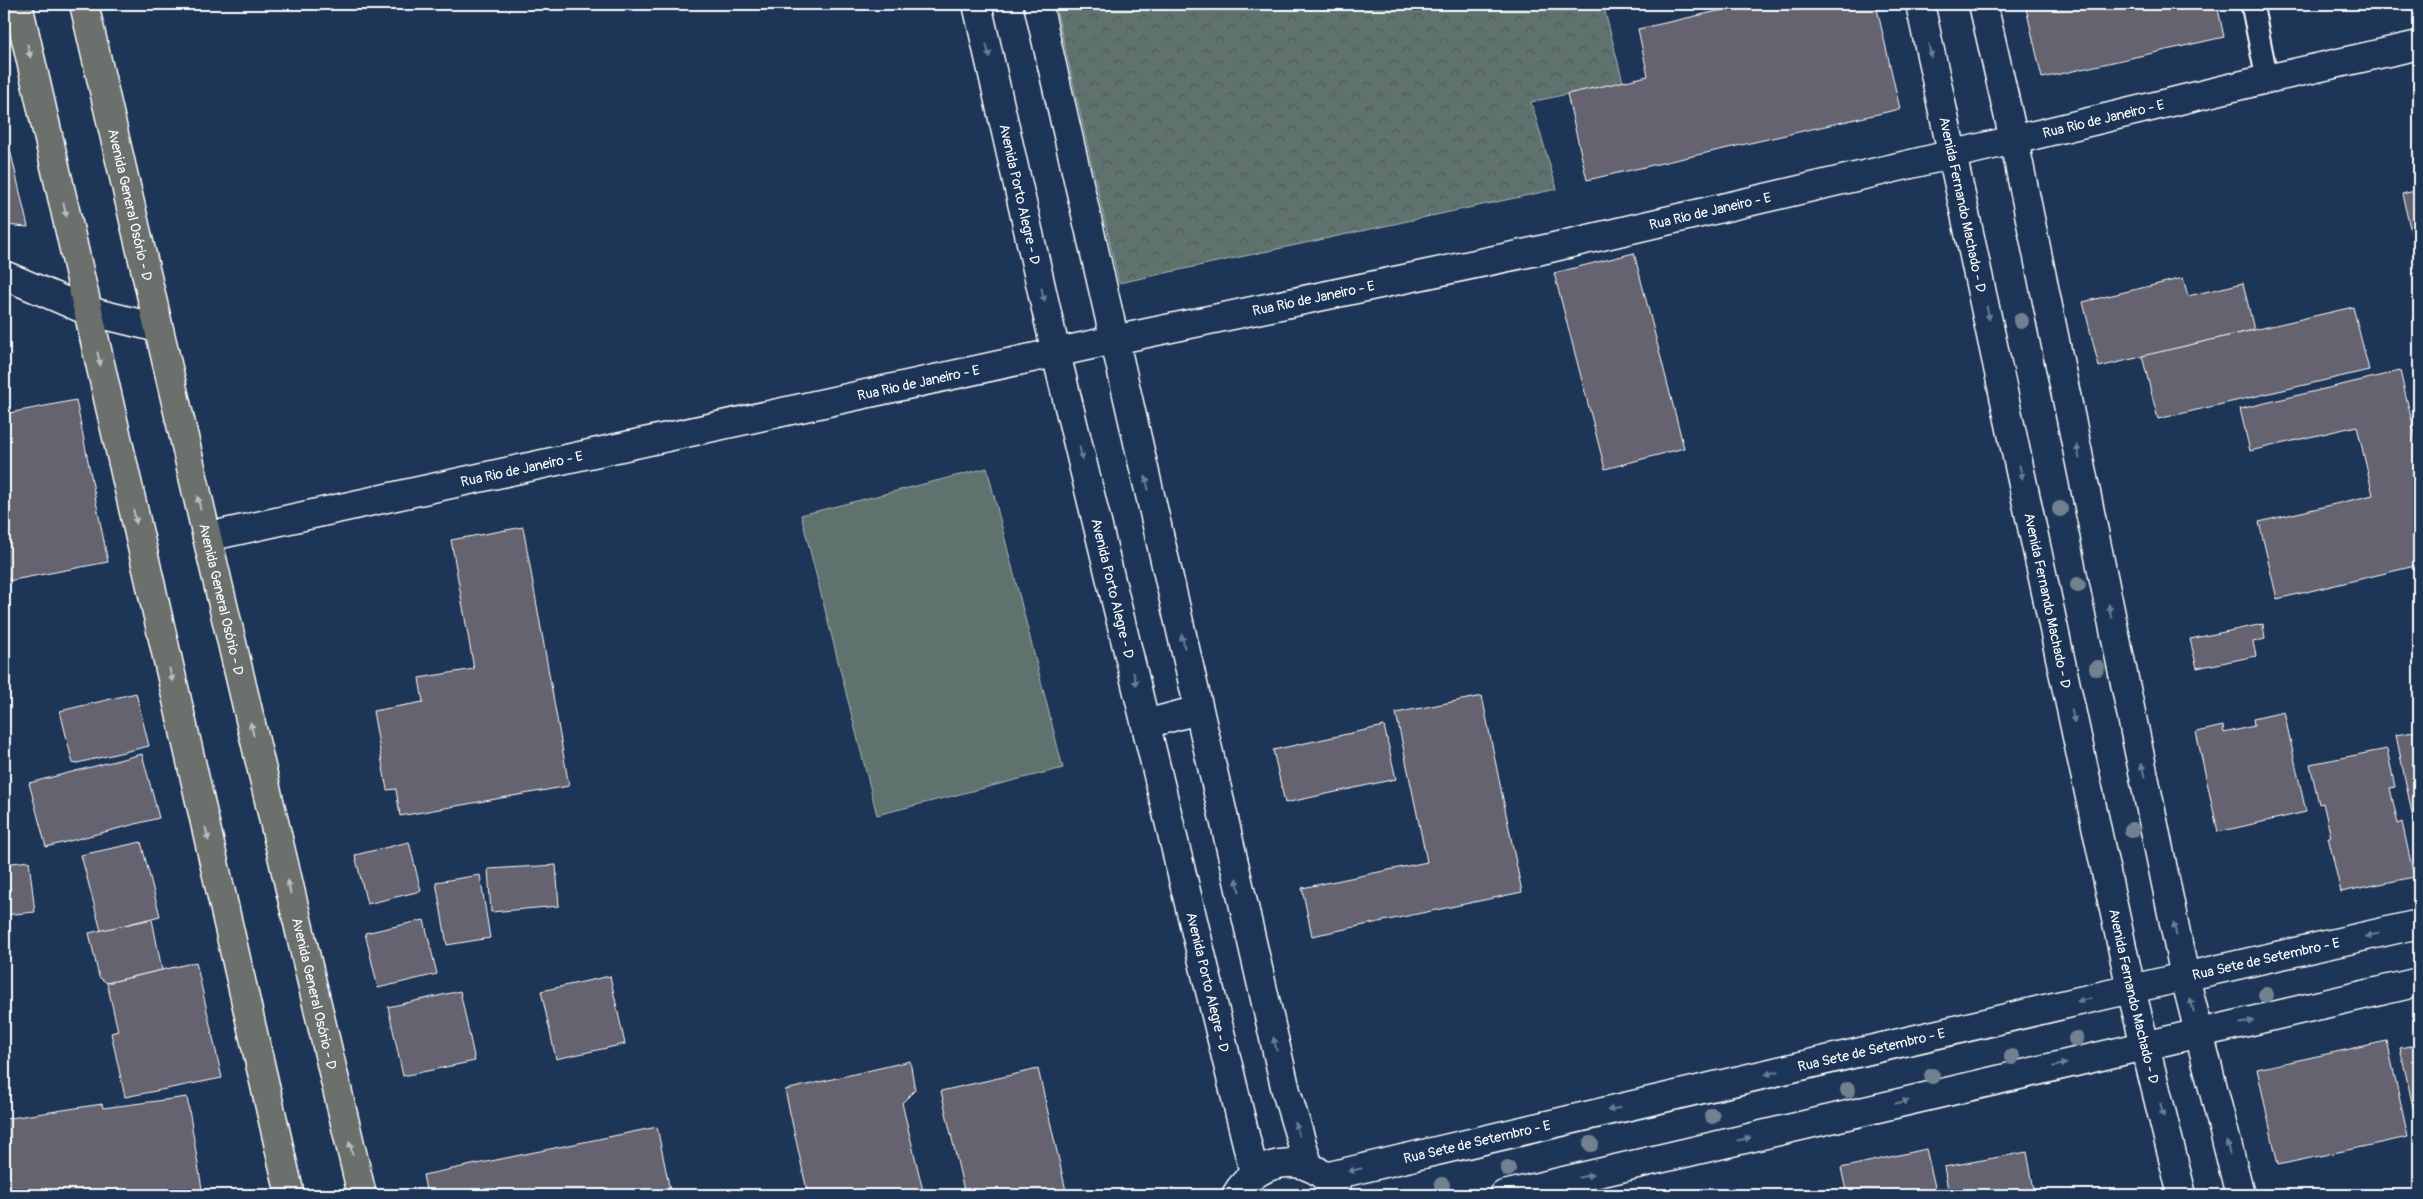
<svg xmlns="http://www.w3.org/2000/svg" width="2423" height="1199" viewBox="0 0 2423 1199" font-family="Pangolin,sans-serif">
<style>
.forest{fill:url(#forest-crowns);stroke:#aeb8b6}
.pitch{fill:#5e726d;stroke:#aeb8b6}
.building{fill:#666470;stroke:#fff}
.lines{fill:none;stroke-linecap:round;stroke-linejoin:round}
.service-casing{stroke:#fff;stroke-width:25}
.minor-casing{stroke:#fff;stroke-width:31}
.tertiary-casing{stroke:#fff;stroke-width:31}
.primary-casing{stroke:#fff;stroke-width:31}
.service{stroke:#1d3557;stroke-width:21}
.minor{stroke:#1d3557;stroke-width:28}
.tertiary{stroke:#1d3557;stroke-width:28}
.primary{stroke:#6c706d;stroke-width:28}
.tree{fill:#72818f}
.oneway{fill:#bdbfbd}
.oneway2{fill:#6c7c92}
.labels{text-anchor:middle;stroke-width:5;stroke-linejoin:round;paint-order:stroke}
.street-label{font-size:14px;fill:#fff;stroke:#1d3557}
</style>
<defs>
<pattern id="forest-crowns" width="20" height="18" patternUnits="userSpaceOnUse" patternTransform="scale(1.25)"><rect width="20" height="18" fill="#5e726d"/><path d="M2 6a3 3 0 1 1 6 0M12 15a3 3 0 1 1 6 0" fill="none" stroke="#535b59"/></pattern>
</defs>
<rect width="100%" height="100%" fill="#1d3557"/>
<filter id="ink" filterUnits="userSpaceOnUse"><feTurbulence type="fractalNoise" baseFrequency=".02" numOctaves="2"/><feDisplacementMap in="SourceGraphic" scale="10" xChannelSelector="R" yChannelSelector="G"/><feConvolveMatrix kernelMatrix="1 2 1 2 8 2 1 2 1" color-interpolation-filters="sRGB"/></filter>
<g filter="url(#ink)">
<polygon class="forest" points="1055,4 1603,4 1623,82 1531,102 1557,189 1119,283"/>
<polygon class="pitch" points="987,468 1063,768 877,815 801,515"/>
<g class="building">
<polygon points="1749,4 1876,4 1900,109 1587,180 1567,94 1648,76 1638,29"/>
<polygon points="2025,4 2217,4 2224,37 2042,78"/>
<polygon points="4,123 28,227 4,225"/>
<polygon points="2419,190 2419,265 2402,194"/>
<polygon points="1634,253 1684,448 1605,469 1554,273"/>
<polygon points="2183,278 2188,296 2243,283 2254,330 2099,367 2083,302"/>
<polygon points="2353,307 2369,370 2158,419 2142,356"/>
<polygon points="2400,371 2419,451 2419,486 2415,487 2419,505 2419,565 2277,599 2259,522 2373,495 2357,426 2250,451 2240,409"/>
<polygon points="76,400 108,562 8,581 4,557 4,414"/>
<polygon points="523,527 569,786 400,816 396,789 387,790 373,711 423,702 419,678 474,669 451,540"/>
<polygon points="2263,624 2265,639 2253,642 2256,656 2197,668 2190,639"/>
<polygon points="136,693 149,746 73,764 60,711"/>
<polygon points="1482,696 1522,892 1312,936 1302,888 1427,862 1396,713"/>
<polygon points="2284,712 2306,812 2218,832 2196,732 2223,726 2224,733 2254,726 2253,719"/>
<polygon points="1384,726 1396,779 1285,803 1273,750"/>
<polygon points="2419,731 2419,827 2415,828 2396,735"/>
<polygon points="2387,749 2395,787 2390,788 2398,824 2402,822 2414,877 2341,892 2328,837 2331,837 2323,803 2319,804 2310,764"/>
<polygon points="142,754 159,818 46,847 29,783"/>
<polygon points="141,842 160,916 101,931 81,855"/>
<polygon points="409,842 421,891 367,904 355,855"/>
<polygon points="29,861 35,912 4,915 4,864"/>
<polygon points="556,865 559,906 491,912 488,869"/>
<polygon points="480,875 490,938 447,945 436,882"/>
<polygon points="152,919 162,970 107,983 99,977 89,933"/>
<polygon points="424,920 437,974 378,988 365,933"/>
<polygon points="196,962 222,1078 125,1097 111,1033 118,1031 107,983"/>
<polygon points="610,976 625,1044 556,1059 541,991"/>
<polygon points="460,991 475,1061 403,1076 388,1007"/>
<polygon points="2387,1041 2408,1137 2278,1165 2257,1069"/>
<polygon points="2419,1044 2419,1134 2400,1048"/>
<polygon points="910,1061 915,1090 902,1103 924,1195 808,1195 785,1090"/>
<polygon points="1038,1069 1067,1195 965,1195 941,1091"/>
<polygon points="187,1097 203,1195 4,1195 4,1119 102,1104 103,1108"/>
<polygon points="657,1127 671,1195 427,1195 423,1175"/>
<polygon points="1926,1149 1937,1195 1847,1195 1841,1168"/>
<polygon points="2027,1152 2035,1195 1949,1195 1944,1167"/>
</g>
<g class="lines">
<defs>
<polyline id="service" points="2252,4 2267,79"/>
<g id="minor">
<polyline points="4,275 88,311 158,328"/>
<path id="s1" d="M207,537L1114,340L1537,251L2014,140L2267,79L2419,45"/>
</g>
<g id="tertiary">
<path id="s2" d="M977,4L1056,353L1254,1173"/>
<polyline points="1038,4 1286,1091 1309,1167"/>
<path id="s3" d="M1920,4L2131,989L2182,1195"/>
<polyline points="1983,4 2014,140 2185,977 2240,1195"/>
<polyline points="1146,724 1198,710"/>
<path id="s4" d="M1325,1177L2131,989L2419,924"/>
<path d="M1236,1195C1259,1155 1317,1150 1338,1195"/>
<polyline points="1504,1195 2419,982"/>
</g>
<g id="primary">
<polyline points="18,4 290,1195"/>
<path id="s5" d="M84,4L207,537L362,1195"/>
</g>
</defs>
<use href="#service" class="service-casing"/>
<use href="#minor" class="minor-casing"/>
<use href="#tertiary" class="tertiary-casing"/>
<use href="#primary" class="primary-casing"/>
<use href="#service" class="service"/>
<use href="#minor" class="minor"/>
<use href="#tertiary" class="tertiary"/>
<use href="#primary" class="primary"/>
</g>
<g class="tree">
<circle cx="2021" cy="321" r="8"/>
<circle cx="2060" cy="509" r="8"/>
<circle cx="2078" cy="585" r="8"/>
<circle cx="2097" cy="668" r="8"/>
<circle cx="2132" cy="830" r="8"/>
<circle cx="2266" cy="995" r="8"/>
<circle cx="2076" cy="1039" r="8"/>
<circle cx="2012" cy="1057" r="8"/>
<circle cx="1932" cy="1076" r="8"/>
<circle cx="1848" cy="1090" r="8"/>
<circle cx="1712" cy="1116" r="8"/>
<circle cx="1591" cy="1144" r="8"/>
<circle cx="1508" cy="1169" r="8"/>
<circle cx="1442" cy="1185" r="8"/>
</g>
<defs><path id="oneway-solid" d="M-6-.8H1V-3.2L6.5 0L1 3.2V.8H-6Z" transform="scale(1.25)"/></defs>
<g class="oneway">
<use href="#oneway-solid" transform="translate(29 51) rotate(77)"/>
<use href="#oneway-solid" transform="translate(65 210) rotate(77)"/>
<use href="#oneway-solid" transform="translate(99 359) rotate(77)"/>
<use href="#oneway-solid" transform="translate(199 503) rotate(-103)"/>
<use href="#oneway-solid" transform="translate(135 517) rotate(77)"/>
<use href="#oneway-solid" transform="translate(171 675) rotate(77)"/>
<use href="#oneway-solid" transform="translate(252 729) rotate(-103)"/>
<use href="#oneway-solid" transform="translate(207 834) rotate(77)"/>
<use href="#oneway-solid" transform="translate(289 887) rotate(-103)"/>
<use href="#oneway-solid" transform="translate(351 1148) rotate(-103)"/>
</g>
<g class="oneway2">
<use href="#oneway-solid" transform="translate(988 51) rotate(77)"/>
<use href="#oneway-solid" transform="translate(1930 51) rotate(77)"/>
<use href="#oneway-solid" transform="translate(1043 295) rotate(77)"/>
<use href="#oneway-solid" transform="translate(1988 313) rotate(78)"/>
<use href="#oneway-solid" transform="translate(2078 452) rotate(-102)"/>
<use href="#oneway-solid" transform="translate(1081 453) rotate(76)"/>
<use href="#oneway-solid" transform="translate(2021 472) rotate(78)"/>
<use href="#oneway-solid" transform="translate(1147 483) rotate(-103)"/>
<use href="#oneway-solid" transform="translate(2110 611) rotate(-102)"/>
<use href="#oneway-solid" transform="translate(1183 641) rotate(-103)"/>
<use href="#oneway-solid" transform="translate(1135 679) rotate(76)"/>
<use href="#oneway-solid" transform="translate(2073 716) rotate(78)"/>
<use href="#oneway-solid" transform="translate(2143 770) rotate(-102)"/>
<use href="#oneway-solid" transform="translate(1238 885) rotate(-103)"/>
<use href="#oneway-solid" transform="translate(2175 929) rotate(-102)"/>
<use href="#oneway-solid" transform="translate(2372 935) rotate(167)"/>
<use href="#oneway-solid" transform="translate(2084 1000) rotate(167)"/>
<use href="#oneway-solid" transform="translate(2192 1005) rotate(-104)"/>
<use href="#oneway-solid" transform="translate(2247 1022) rotate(-13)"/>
<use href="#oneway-solid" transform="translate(1275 1044) rotate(-103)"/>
<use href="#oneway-solid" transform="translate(2060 1065) rotate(-13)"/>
<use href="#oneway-solid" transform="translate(1772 1073) rotate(167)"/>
<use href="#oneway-solid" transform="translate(1902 1102) rotate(-13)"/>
<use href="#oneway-solid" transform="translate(1614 1109) rotate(167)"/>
<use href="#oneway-solid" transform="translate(2162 1110) rotate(76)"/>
<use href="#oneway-solid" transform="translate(1297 1129) rotate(-107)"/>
<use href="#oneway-solid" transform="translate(1744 1139) rotate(-13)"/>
<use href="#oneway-solid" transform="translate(2228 1148) rotate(-104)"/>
<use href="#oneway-solid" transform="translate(1355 1170) rotate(167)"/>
<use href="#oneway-solid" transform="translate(1586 1176) rotate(-13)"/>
</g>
</g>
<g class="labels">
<g class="street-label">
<text dy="5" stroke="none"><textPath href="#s1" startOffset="1942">Rua Rio de Janeiro - E</textPath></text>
<text dy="5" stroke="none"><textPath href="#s2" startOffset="195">Avenida Porto Alegre - D</textPath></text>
<text dy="5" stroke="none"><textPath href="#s3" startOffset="205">Avenida Fernando Machado - D</textPath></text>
<text dy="5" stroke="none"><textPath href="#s5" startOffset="206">Avenida General Osório - D</textPath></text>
<text dy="5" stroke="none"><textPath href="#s1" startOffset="1538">Rua Rio de Janeiro - E</textPath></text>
<text dy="5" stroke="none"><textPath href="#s1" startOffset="1132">Rua Rio de Janeiro - E</textPath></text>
<text dy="5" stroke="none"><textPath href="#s1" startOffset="728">Rua Rio de Janeiro - E</textPath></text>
<text dy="5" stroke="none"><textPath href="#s1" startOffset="322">Rua Rio de Janeiro - E</textPath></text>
<text dy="5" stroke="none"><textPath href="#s2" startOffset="600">Avenida Porto Alegre - D</textPath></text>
<text dy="5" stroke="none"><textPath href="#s5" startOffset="611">Avenida General Osório - D</textPath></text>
<text dy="5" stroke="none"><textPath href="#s3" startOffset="610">Avenida Fernando Machado - D</textPath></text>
<text dy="5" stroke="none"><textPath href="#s4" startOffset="966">Rua Sete de Setembro - E</textPath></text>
<text dy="5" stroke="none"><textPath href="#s2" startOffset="1005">Avenida Porto Alegre - D</textPath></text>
<text dy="5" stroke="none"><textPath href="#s5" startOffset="1016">Avenida General Osório - D</textPath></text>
<text dy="5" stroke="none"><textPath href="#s3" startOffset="1015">Avenida Fernando Machado - D</textPath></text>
<text dy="5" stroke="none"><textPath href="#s4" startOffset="561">Rua Sete de Setembro - E</textPath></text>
<text dy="5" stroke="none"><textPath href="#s4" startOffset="156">Rua Sete de Setembro - E</textPath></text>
</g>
</g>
<rect width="2423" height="1199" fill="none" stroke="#1d3557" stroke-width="20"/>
<rect x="10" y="10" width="2403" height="1179" fill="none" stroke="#fff" stroke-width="2" filter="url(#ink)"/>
</svg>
